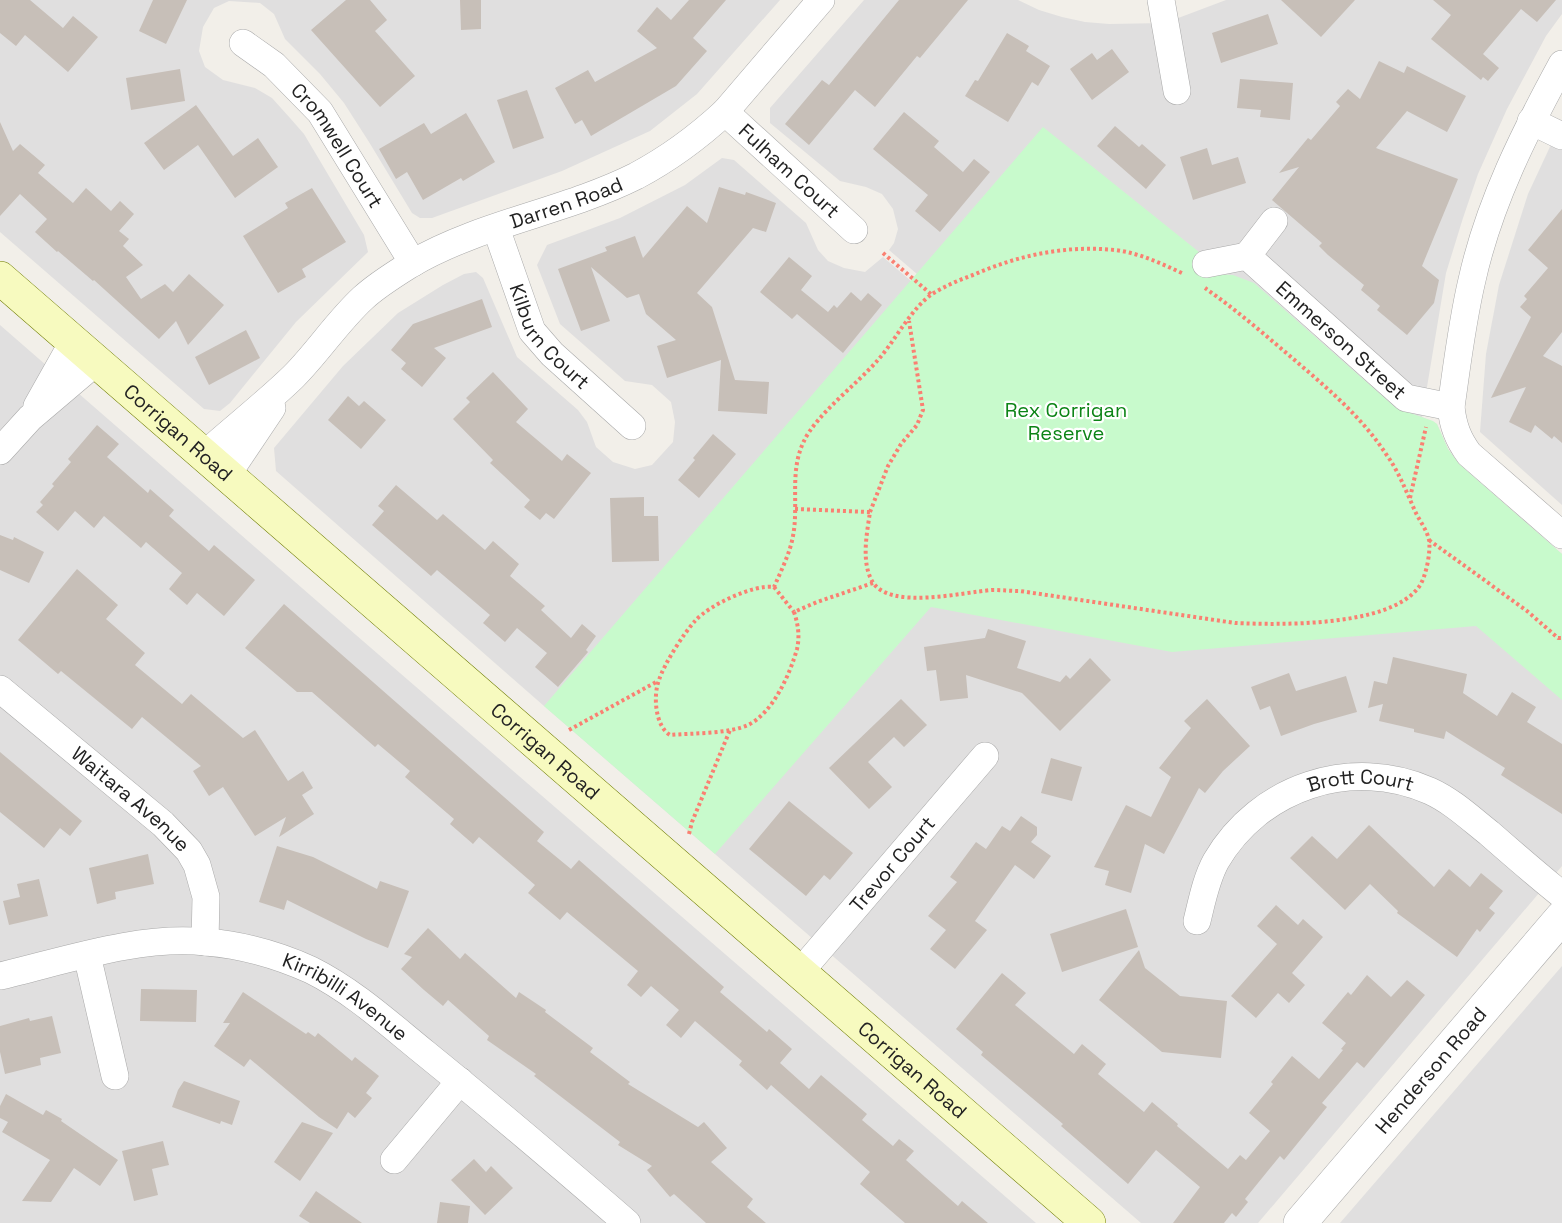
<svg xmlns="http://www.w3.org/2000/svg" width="1562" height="1223" viewBox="0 0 1562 1223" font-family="'Space Grotesk',sans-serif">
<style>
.residential{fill:#e0dfdf}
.park{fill:#c8facc}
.building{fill:#c7bfb8}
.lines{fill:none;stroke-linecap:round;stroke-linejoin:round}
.minor-casing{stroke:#a9a9a9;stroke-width:28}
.tertiary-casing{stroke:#a9a9a9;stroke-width:34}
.secondary-casing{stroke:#707d05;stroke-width:34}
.path{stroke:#fa8072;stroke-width:4;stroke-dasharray:3 3;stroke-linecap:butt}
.minor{stroke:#fff;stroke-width:27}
.tertiary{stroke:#fff;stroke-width:33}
.secondary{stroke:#f7fabf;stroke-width:33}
.labels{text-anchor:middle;stroke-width:4.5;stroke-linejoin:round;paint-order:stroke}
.street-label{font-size:20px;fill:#222;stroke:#fff}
.park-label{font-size:20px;fill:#0c8416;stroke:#fff}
</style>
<rect width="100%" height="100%" fill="#f2efe9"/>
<g class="residential">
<polygon points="0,0 780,0 697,94 650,131 562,171 432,218 420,218 412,213 369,142 344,103 320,74 285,39 274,14 260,3 229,1 214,8 203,27 199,51 205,67 223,80 255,88 272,98 290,118 304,134 364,235 368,252 296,322 230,403 220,411 204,409 0,232"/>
<polygon points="864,0 1018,0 1039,10 1062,17 1085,22 1109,24 1165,23 1226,0 1562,0 1562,14 1546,36 1507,109 1478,174 1463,218 1446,273 1422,417 1437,424 1448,449 1459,464 1562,554 1562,866 1258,1223 1141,1223 544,706 276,471 274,448 343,366 398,313 443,285 464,274 476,272 483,278 517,357 578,410 587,422 596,447 613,462 635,469 652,465 673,442 675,422 671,402 652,385 625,381 560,324 537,265 547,245 620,218 685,185 722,158 734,160 806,223 818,250 828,261 844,268 865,272 883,257 911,281 917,274 889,250 894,243 898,229 893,209 882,194 866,187 840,181 770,123 770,108"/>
<polygon points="1562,121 1562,505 1480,432 1486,354 1499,285 1528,194"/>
<polygon points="0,325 356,635 1036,1223 0,1223"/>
<polygon points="1562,966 1562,1223 1340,1223"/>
</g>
<polygon class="park" points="1043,127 1199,252 1211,274 1233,275 1254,283 1396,408 1433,421 1437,424 1448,449 1459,464 1562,554 1562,700 1476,626 1172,652 931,607 715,854 544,706"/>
<g class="building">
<polygon points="0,0 30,0 63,28 73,16 98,37 68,72 25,35 16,46 0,33"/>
<polygon points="153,0 187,0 166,44 139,31"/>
<polygon points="346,0 370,0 387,20 375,31 415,76 380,107 311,30"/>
<polygon points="460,0 481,0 481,29 461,30"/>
<polygon points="689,0 726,0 693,38 707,51 676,86 591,136 582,120 575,124 555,88 588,70 595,82 657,48 637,31 657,7 671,20"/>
<polygon points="899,0 968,0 920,58 917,56 875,107 855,90 809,145 785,124 822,80 829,85"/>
<polygon points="1281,0 1355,0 1321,37"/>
<polygon points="1433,0 1556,0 1537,22 1521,9 1483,54 1499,68 1488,81 1483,77 1481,80 1431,39 1451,15"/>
<polygon points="1268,14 1278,44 1221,63 1212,33"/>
<polygon points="1007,33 1029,46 1026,51 1050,66 1038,86 1032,82 1008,122 965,96 975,80 978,81"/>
<polygon points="1112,49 1129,72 1092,100 1070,69 1092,53 1097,60"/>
<polygon points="1379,61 1404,73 1407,66 1466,96 1447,132 1407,111 1376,148 1458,179 1422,266 1439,280 1434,303 1407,335 1377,310 1380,306 1361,290 1364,285 1328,255 1319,246 1322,243 1272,200 1299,167 1279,173 1308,138 1311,140 1340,106 1336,102 1348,89 1360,99"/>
<polygon points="180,69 185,101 131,110 126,78"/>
<polygon points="1240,79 1293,83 1290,120 1260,117 1261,110 1237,108"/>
<polygon points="527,90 544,138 513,149 497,100"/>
<polygon points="196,105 233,156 258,138 278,167 235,198 198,145 164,170 144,143"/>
<polygon points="904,112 939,141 934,147 963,172 974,159 990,172 940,232 915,211 928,195 873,149"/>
<polygon points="466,113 495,162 463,181 461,178 423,200 407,172 396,179 379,149 424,123 431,134"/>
<polygon points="0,122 13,151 20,144 45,165 38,173 73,203 86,188 111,211 120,201 134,214 119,231 129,239 123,246 143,265 126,277 141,299 165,284 173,292 189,274 224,305 188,345 176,321 159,339 94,280 93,281 58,251 57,252 35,232 47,219 20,194 0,216"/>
<polygon points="1115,126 1139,147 1142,144 1166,165 1146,189 1097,146"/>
<polygon points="1207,148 1212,165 1238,157 1246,183 1193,200 1180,157"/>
<polygon points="719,187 745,195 746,192 776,203 766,232 753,228 697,293 712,307 735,380 769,382 767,414 718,411 721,360 667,378 657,346 676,340 646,314 639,294 627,298 591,267 610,321 581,331 558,269 607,251 605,247 635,236 643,258 687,206 707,223"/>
<polygon points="312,188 346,242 302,269 306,277 278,293 243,236 288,208 285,203"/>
<polygon points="1562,209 1562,332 1543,356 1562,366 1562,443 1554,436 1552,439 1535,425 1531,433 1509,422 1526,387 1491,398 1531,317 1520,307 1527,299 1524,296 1548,268 1528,250"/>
<polygon points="789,257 812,276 801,290 828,312 834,305 837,308 851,292 861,301 868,293 882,305 843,353 797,314 792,319 760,292"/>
<polygon points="482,299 492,327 434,348 446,358 422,387 401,369 406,363 391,350 413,324"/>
<polygon points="246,330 260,358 209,385 195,357"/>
<polygon points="493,372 528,409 516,422 562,461 567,454 591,473 554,519 546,513 540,520 524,507 530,500 490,463 493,460 453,419 470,402 466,398"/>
<polygon points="348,396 359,406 364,401 386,420 361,449 328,420"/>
<polygon points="97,425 119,444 107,457 148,493 150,489 174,510 169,516 209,551 214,545 255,580 224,616 197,593 187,605 169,589 182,573 146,542 141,548 104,516 94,528 75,511 58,531 36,512 43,505 40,502 54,486 52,484 71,462 68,459"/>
<polygon points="713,434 736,454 699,498 678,480 695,460 693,458"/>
<polygon points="396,485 437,520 443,514 485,550 493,541 519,564 510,576 545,606 541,610 571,638 582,624 596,636 586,650 588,652 558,687 535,667 547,653 517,628 505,642 483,623 490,615 437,570 431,576 372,525 384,511 378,506"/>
<polygon points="644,497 644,516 658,516 659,561 612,562 610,498"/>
<polygon points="0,535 13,540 14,537 44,552 29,583 0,570"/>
<polygon points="77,569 118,605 106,619 145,653 135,665 182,704 191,694 243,738 255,730 288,781 303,771 313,788 302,795 314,814 279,837 286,817 255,836 223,787 209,796 193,771 201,766 142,717 132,729 61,671 58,674 18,640"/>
<polygon points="284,604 544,832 537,841 571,869 579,860 724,987 720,992 767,1032 769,1029 792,1049 780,1063 809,1089 821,1075 867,1114 862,1120 893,1146 899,1139 914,1151 906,1160 925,1177 958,1206 962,1201 988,1223 905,1223 860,1184 870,1172 771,1085 767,1090 739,1065 742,1061 695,1021 681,1038 666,1025 679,1010 651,986 641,997 627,985 638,971 567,912 560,920 528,893 535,885 479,837 473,844 450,824 454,819 405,777 410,771 378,744 375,747 312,692 297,692 245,648"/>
<polygon points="988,629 1026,641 1017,668 1060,682 1066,675 1070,679 1090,658 1111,680 1060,731 1022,693 966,675 968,698 940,701 936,670 927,671 924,647 985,638"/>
<polygon points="1393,657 1467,674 1463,693 1497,716 1512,692 1536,707 1527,722 1562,744 1562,814 1501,775 1505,768 1446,731 1444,739 1414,732 1414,729 1379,721 1383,704 1368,708 1374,681 1387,684"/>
<polygon points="1289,673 1296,691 1346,676 1357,712 1314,724 1281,736 1270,706 1260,710 1251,687"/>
<polygon points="901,699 927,725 904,747 894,737 868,762 892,787 869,809 829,768"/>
<polygon points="1207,699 1250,746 1223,771 1205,793 1199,788 1164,854 1145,844 1131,893 1105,885 1109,871 1094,867 1126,805 1151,817 1171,777 1159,768 1191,728 1184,721"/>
<polygon points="0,752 82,821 70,836 60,828 44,848 0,812"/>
<polygon points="1051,758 1082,767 1072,801 1041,793"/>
<polygon points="789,801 853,853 830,880 824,875 806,896 749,849"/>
<polygon points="1021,816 1037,827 1037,835 1031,842 1051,856 1034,879 1015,865 975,921 987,930 955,969 930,949 946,930 928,916 957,882 950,877 976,842 986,849 1002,826 1010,831"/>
<polygon points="1369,825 1434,887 1449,869 1470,887 1481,873 1503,891 1489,908 1495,913 1480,932 1477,929 1457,957 1397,913 1398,911 1370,884 1345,910 1290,858 1312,836 1337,859"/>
<polygon points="277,846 313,857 377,889 380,881 409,891 388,948 366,939 287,900 284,910 259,902"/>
<polygon points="148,854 154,884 115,892 116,899 97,904 89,868"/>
<polygon points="39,879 48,916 9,925 3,901 20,897 17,884"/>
<polygon points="1276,905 1298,925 1303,919 1323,937 1292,973 1305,985 1289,1003 1278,993 1256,1018 1231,996 1277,944 1257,926"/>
<polygon points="1126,909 1138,947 1062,972 1050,934"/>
<polygon points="428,928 460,959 465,953 516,998 519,992 546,1010 545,1012 593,1048 590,1052 630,1082 628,1084 698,1127 704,1122 727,1148 711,1162 753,1199 747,1207 766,1223 706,1223 674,1194 670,1197 647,1170 652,1166 618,1145 620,1142 534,1076 536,1074 487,1040 489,1036 448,1000 443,1006 424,990 401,969 412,957 404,954"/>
<polygon points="1139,950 1145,968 1180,996 1227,1001 1221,1058 1162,1052 1099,1000"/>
<polygon points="1002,973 1026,993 1015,1005 1074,1054 1082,1044 1106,1064 1098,1074 1144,1112 1152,1102 1178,1124 1177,1126 1228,1169 1240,1155 1246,1160 1270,1131 1249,1113 1273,1084 1271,1082 1292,1056 1319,1079 1343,1050 1341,1049 1346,1043 1322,1023 1348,992 1351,995 1367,975 1391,997 1407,980 1425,995 1364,1068 1357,1062 1322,1103 1327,1107 1284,1160 1280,1156 1245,1199 1248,1202 1236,1217 1232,1213 1224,1223 1173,1223 1200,1187 1156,1150 1128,1184 1061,1126 1063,1124 981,1055 983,1052 956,1029"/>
<polygon points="141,989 197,990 196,1022 140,1021"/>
<polygon points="243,992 306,1034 308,1032 315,1037 318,1033 352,1061 355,1057 379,1076 366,1093 372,1098 355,1118 348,1112 337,1129 319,1117 250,1059 244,1067 214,1046 230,1023 223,1023"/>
<polygon points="52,1016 61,1053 40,1058 41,1065 5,1074 0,1052 0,1026 29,1018 30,1021"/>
<polygon points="184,1081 240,1101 232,1125 221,1121 220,1124 172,1107 178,1090"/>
<polygon points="6,1094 43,1115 46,1110 62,1119 61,1121 118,1160 100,1186 74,1168 51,1202 22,1201 50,1160 2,1132 8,1122 0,1118 0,1106"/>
<polygon points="302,1122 333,1133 300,1181 274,1162"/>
<polygon points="163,1141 169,1165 152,1169 158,1195 134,1201 122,1151"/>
<polygon points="474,1159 486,1172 491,1166 513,1188 485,1215 451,1180"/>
<polygon points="316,1191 362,1223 310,1223 299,1216"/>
<polygon points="440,1202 470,1206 468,1223 437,1223"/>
</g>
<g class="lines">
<defs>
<g id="minor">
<polyline points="1161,0 1177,91"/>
<path id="s1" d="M243,43L274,65L320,112L413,263"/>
<path d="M1562,64C1525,132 1489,203 1472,280C1462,322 1457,365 1451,407C1453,426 1458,439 1469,454L1562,535"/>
<path id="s2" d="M725,112L854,230"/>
<polyline points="1531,121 1562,136"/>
<path id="s3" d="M496,228L532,331L552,354L632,426"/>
<polyline points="1247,256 1274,221"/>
<path id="s4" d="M1206,264L1247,256L1406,398L1451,407"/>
<polyline points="37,406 73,342"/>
<polyline points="0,451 30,418 96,362"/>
<path id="s5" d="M204,455C233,429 265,404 293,377C318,352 337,322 363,298C377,285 395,274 411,264C481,223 564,212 636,176C668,159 698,137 725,112L821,0"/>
<polyline points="227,475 272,408"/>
<path id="s6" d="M0,689L163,824L189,851L197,865L206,897L205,942"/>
<path id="s7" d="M1197,921C1202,901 1206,879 1216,861C1259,787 1351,756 1430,791C1452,801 1470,818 1489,833C1513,854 1537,875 1562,895"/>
<polyline points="87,955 115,1076"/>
<path id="s8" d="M800,972L985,756"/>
<path id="s9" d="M0,976C64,961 139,935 206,942C242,945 278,955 311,970C353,991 388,1023 425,1053C493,1108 560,1165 627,1223"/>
<polyline points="394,1160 460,1081"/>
</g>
<g id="tertiary">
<path id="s10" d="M1300,1223L1562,917"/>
</g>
<g id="secondary">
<path id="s11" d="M0,278L1089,1223"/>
</g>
</defs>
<use href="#minor" class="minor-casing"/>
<use href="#tertiary" class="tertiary-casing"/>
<use href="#secondary" class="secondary-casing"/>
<g class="path">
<polyline points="883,253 932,295"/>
<polyline points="1410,498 1426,427"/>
<path d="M795,509L870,512C867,533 861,561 872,581C889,611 963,592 992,590C1002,590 1011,591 1020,591L1235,623C1280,625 1388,627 1418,588C1426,579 1431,551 1429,540C1427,530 1419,520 1415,511C1406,491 1399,472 1386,454C1361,416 1325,386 1291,357C1263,333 1235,309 1205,288"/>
<polyline points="870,512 888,466 901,444 917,425 923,410 909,321"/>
<polyline points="1429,540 1527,611 1558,638 1562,638"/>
<path d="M873,583L817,602L794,612C798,624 800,636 797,649C790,674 773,713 748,725C728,734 693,733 670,735C655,726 653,695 659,680C664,664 684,633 695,621C709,605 754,584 774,587C781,571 790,553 793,536C799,505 789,471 804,441C816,415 857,384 877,361C896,340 909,311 932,294C945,286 959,280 973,275C1019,255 1066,245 1115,250C1140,253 1162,264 1184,274"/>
<polyline points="774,587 794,612"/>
<polyline points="569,730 658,681"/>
<polyline points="689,834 692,822 730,730"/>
</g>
<use href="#minor" class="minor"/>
<use href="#tertiary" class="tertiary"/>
<use href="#secondary" class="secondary"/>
</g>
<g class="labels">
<g class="street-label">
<text dy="7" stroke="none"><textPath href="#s1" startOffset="141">Cromwell Court</textPath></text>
<text dy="7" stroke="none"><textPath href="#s2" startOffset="87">Fulham Court</textPath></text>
<text dy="7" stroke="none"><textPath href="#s5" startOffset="450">Darren Road</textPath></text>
<text dy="7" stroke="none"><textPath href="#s3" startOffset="123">Kilburn Court</textPath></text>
<text dy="7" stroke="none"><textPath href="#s4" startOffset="168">Emmerson Street</textPath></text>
<text dy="7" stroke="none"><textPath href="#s11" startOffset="236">Corrigan Road</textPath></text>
<text dy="7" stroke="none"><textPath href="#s11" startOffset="722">Corrigan Road</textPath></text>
<text dy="7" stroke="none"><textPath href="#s7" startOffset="238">Brott Court</textPath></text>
<text dy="7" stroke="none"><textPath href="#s6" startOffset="171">Waitara Avenue</textPath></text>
<text dy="7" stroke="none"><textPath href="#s8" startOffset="142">Trevor Court</textPath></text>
<text dy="7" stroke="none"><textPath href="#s9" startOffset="362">Kirribilli Avenue</textPath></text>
<text dy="7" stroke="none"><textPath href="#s11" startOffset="1208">Corrigan Road</textPath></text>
<text dy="7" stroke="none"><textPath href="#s10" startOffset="201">Henderson Road</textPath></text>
</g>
<g class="park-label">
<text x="1066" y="417">Rex Corrigan<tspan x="1066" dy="23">Reserve</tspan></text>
</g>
</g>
</svg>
